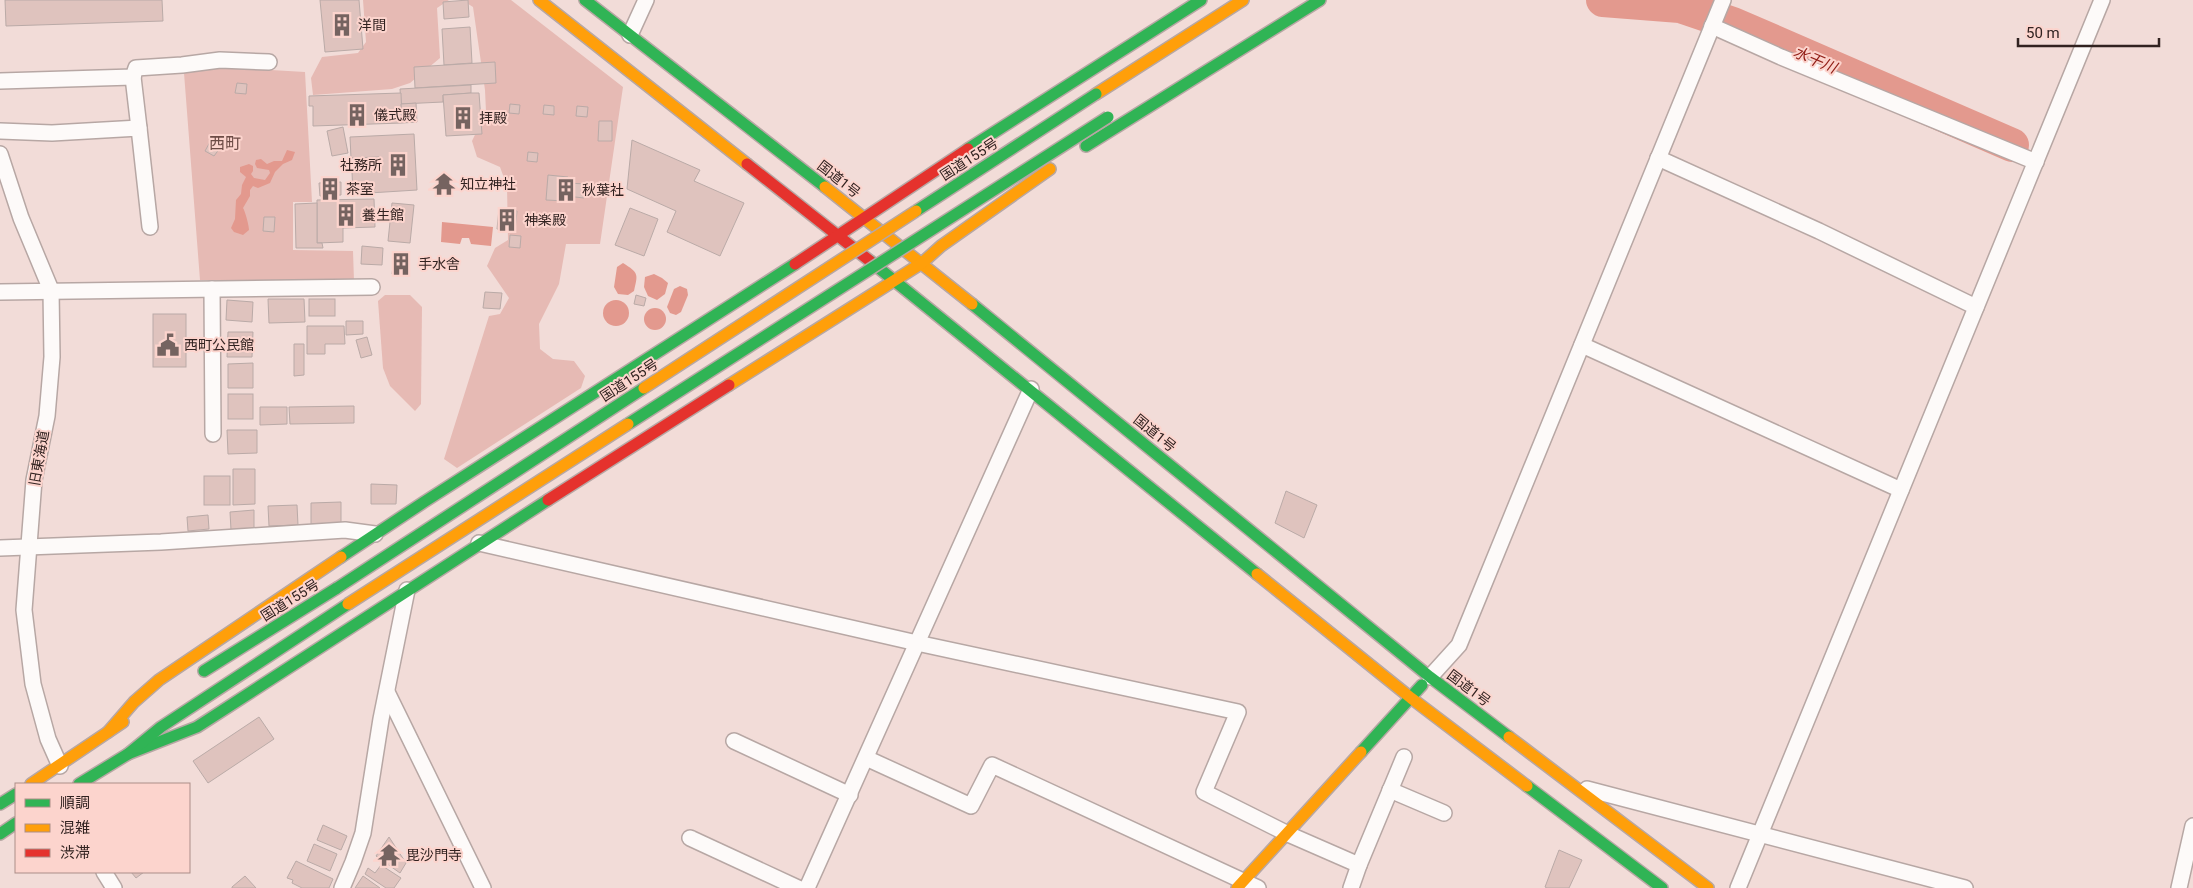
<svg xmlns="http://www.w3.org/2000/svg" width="2193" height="888" viewBox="0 0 2193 888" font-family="Roboto,'Noto Sans JP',sans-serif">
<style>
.green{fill:#e6bab4}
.water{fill:#e3998e}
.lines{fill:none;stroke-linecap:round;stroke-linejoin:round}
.river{stroke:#e3998e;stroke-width:34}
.building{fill:#dfc3be;stroke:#baaaa7}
.street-casing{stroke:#b7a7a4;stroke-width:18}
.fast-casing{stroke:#b7a7a4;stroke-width:14}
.slow-casing{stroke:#b7a7a4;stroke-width:14}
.jam-casing{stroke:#b7a7a4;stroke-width:14}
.street{stroke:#fdfaf9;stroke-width:15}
.fast{stroke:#30b455;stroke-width:11}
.slow{stroke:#ff9f0a;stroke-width:11}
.jam{stroke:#e5322d;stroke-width:11}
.fast-bridge-casing{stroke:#b7a7a4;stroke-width:14;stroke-linecap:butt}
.slow-bridge-casing{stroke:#b7a7a4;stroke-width:14;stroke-linecap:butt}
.fast-bridge{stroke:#30b455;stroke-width:11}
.slow-bridge{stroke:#ff9f0a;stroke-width:11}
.labels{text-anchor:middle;stroke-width:4;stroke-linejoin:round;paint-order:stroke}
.poi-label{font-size:14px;fill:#312220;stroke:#fcd4cd;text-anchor:start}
.street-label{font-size:14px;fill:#312220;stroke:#fcd4cd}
.water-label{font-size:15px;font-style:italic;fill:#922018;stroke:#fcd4cd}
.quarter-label{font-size:16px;fill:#6d4c46;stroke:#fcd4cd}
</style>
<rect width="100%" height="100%" fill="#f2dcd8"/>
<g class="green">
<polygon points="363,0 449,0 437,8 440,58 410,83 392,89 313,95 311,78 322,57 358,53 366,42"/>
<polygon points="462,0 511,0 623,87 600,244 566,244 559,284 539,324 540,349 553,359 574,361 585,376 581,388 457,468 444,459 489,316 500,314 509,298 487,266 495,248 508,240 507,186 500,167 477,157 472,141 486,112 485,90 473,7"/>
<polygon points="222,67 305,72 312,202 293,202 293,250 353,251 354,281 200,280 184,73"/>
<polygon points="385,295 410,295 422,307 421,404 415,411 390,386 383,368 378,301"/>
</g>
<g class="water">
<path d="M287,150L295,152L292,160L283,164L275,172L270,183L258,188L253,186L250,190V196L243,208C245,211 249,225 249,230L243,235L234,232L231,228L235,219L236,200L241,194L242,185L246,177L240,172V167L249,164L253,166V171L251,174L254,178L265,180L270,173L269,170L257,168L255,164L256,160L261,159L267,164L274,161H282Z"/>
<polygon points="442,222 493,227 491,246 471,244 469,238 462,238 460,244 441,242"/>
<path d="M623,263C639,273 638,274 634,291L628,295L618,294L614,287L617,267Z"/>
<polygon points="654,274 662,278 668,283 665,294 657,300 648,296 644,287 645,277"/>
<polygon points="680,286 687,289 688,295 681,312 676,315 670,313 667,307 674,289"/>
<circle cx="616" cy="313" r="13"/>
<circle cx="655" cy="319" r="11"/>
</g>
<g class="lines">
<polyline class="river" points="1603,0 1680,6 1733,24 2012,145"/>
</g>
<g class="building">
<polygon points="5,0 162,0 163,21 6,26"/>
<polygon points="320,0 359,0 363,49 325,52"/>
<polygon points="468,0 469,17 444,19 443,2"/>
<polygon points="470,27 472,63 444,65 442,29"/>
<polygon points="495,62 496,83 415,88 414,67"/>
<polygon points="237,83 247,84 246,94 235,93"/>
<polygon points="471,85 471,93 443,95 443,102 401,104 400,89"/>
<polygon points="401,93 402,123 313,126 313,106 309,106 309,96"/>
<polygon points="471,93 479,93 482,134 446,136 443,95"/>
<polygon points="416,103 417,122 402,123 401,104"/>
<polygon points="510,104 520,105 519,114 509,113"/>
<polygon points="544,105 554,106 554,115 543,114"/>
<polygon points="577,106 588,107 587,117 576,116"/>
<polygon points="599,121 612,121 612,141 598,141"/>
<polygon points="343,127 348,153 332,156 327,131"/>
<polygon points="414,134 417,190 353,194 352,172 380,171 379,157 351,158 350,137"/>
<polygon points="632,140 700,170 694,181 744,203 720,256 667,232 676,211 627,189"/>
<polygon points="210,142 220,148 214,156 205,151"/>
<polygon points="528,152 538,153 537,162 527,161"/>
<polygon points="548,175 568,177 567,183 586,184 584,198 566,196 566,201 546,200"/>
<polygon points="341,182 341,195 320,196 319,183"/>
<polygon points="374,199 375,227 343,228 343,242 317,243 317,200"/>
<polygon points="317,203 317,243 322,243 323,248 296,248 295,204"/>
<polygon points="392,203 414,205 410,243 388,241"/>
<polygon points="630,208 658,219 644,256 615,245"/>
<polygon points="499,209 517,211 515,231 497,229"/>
<polygon points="264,217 275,217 274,232 263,231"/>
<polygon points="510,235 521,236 520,248 509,247"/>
<polygon points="362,246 383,248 382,265 361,264"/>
<polygon points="395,253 409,255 407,275 392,274"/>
<polygon points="485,292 502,293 500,309 483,308"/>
<polygon points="636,295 646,298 644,306 634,304"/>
<polygon points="268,299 304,299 305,322 269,323"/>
<rect x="309" y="299" width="26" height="17"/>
<polygon points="227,300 253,302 252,322 226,320"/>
<rect x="153" y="314" width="33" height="53"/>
<polygon points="346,321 363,321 363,334 346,335"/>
<polygon points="307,326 344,326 345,344 325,344 325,354 307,354"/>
<polygon points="228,332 253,332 252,357 227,357"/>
<polygon points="367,337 372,355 361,358 356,340"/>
<polygon points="294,344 304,344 304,375 294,376"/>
<polygon points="253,363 253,388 228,388 228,364"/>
<rect x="228" y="394" width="25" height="25"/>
<polygon points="354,406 354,423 290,424 289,407"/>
<polygon points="260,407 287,407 287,424 260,425"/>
<polygon points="227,430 257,430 257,453 228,454"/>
<polygon points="233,469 255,469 255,504 233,505"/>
<rect x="204" y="476" width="26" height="29"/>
<polygon points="371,484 397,485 396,504 371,504"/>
<polygon points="1286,491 1317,505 1304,538 1275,523"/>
<polygon points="341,502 341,523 311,524 311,503"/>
<polygon points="297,505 298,525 269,526 268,506"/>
<polygon points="254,510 254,529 231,530 230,512"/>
<polygon points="208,515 209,529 188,531 187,517"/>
<polygon points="259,717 274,739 208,783 193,761"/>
<polygon points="323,825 347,836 341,850 317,840"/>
<polygon points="389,837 406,863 400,873 376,856"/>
<polygon points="314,844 337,854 330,871 307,861"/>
<polygon points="1559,850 1582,860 1569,888 1547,888 1545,887"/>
<polygon points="296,861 333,879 329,888 302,888 292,883 293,880 287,878"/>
<polygon points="381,865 401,878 394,888 386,888 365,874 368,868 375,873"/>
<polygon points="131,872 144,872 136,878"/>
<polygon points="245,876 256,888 232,888 232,887"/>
<polygon points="363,876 380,888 355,888"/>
</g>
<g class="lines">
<defs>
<g id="street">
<polyline points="1712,26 1781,57 2036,162"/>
<polyline points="630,35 646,0"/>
<polyline points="133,77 139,128"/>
<polyline points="0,81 133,77 136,68 182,65 220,60 269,62"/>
<polyline points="0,131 52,133 139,128 150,227"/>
<polyline points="0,154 21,218 51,290 52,357 47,416 34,480 24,610 33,684 48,739 60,766"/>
<polyline points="1658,158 1819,231 1976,307"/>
<polyline points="212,289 213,434"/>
<polyline points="0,292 372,287"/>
<polyline points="1582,345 1901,490"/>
<polyline points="479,543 917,643 1238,712 1204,792 1288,834 1359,865 1351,888"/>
<polyline points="0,548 161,542 345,530 375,534"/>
<polyline points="1430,677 1459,645 1723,0"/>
<polyline points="387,692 483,888"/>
<polyline points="734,741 850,795"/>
<polyline points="866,758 971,806 992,765 1258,888"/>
<polyline points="1587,789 1965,888"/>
<polyline points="1390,790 1444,813"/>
<polyline points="690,838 798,888"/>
<polyline points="1359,865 1404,757"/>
<polyline points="104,872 114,888"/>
<polyline points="342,888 353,862 363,833 381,719 407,590"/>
<polyline points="807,888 1031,389"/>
<polyline points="1738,888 2102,0"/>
<polyline points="2179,888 2193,826"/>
</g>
<g id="fast">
<polyline points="585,0 825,187"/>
<polyline points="1086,146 1320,0"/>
<polyline points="968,149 1201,0"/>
<polyline points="870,261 1257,574"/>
<polyline points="972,304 1430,677 1509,737"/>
<polyline points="341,557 424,502 795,264"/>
<polyline points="204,671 337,588"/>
<polyline points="1361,752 1422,685"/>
<polyline points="128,754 197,727 548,500"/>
<polyline points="79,784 128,754 161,727 348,604"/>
<polyline points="1527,786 1662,888"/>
<polyline points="0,804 16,794"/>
<polyline points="0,834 16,823"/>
</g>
<g id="slow">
<polyline points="539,0 747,164"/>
<polyline points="1096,94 1243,0"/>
<polyline points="825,187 972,304"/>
<polyline points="729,385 922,263 941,246 1050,169"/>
<polyline points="1257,574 1411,698 1527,786"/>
<polyline points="108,732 134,702 159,680 341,557"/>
<polyline points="1509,737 1708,888"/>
<polyline points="31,784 123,722"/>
<polyline points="1237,888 1361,752"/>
</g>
<g id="jam">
<polyline points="747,164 870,261"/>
<polyline points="795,264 968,149"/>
<polyline points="548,500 729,385"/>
</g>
</defs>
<use href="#street" class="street-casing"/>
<use href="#fast" class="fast-casing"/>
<use href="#slow" class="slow-casing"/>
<use href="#jam" class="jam-casing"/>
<use href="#street" class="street"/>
<use href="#fast" class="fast"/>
<use href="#slow" class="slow"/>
<use href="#jam" class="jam"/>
<defs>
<g id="fast-bridge">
<polyline points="916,211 1096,94"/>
<polyline points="628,424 1108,117"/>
<polyline points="337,588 644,388"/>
</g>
<g id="slow-bridge">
<polyline points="644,388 916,211"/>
<polyline points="348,604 628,424"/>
</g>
</defs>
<use href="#fast-bridge" class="fast-bridge-casing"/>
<use href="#slow-bridge" class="slow-bridge-casing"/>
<use href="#fast-bridge" class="fast-bridge"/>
<use href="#slow-bridge" class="slow-bridge"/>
</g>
<defs>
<symbol id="building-bare" viewBox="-9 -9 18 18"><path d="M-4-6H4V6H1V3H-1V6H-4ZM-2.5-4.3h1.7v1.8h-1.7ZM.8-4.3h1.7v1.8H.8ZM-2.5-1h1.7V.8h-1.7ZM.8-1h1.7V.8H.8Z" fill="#756360" stroke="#fcd4cd" stroke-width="2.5" paint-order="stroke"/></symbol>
<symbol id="temple-bare" viewBox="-9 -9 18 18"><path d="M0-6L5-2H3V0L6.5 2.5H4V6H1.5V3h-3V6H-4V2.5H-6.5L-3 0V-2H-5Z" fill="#756360" stroke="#fcd4cd" stroke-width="2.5" paint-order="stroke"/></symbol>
<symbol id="civic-bare" viewBox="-9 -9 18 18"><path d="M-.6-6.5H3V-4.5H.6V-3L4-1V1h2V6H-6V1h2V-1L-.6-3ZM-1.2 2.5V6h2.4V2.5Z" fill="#756360" stroke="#fcd4cd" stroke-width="2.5" paint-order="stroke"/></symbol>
</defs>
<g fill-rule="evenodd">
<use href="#building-bare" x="326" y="9" width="32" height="32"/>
<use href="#building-bare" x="341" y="99" width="32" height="32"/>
<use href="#building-bare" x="447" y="102" width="32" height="32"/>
<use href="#building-bare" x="382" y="149" width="32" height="32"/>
<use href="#temple-bare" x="428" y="168" width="32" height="32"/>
<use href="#building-bare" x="314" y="173" width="32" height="32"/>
<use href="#building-bare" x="550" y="174" width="32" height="32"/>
<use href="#building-bare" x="330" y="199" width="32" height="32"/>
<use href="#building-bare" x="491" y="204" width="32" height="32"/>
<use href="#building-bare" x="385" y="248" width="32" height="32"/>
<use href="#civic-bare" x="152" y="329" width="32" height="32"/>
<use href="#temple-bare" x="373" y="839" width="32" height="32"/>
</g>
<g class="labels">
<g class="poi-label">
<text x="358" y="30">洋間</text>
<text x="374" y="120">儀式殿</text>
<text x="479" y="123">拝殿</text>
<text x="382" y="170" text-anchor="end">社務所</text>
<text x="460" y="189">知立神社</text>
<text x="346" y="194">茶室</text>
<text x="582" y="195">秋葉社</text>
<text x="362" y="220">養生館</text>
<text x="524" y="225">神楽殿</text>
<text x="418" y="269">手水舎</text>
<text x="184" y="350">西町公民館</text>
<text x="406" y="860">毘沙門寺</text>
</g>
<g class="street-label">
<text transform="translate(969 159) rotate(-33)" y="5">国道155号</text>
<text transform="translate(839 179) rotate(38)" y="5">国道1号</text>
<text transform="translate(629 380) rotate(-33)" y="5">国道155号</text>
<text transform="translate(1155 433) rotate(39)" y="5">国道1号</text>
<text transform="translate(39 458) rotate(-80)" y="5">旧東海道</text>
<text transform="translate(290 600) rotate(-32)" y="5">国道155号</text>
<text transform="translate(1469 688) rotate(37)" y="5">国道1号</text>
</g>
<g class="water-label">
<text transform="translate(1815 60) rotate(23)" y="5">水干川</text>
</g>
<g class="quarter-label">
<text x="225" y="149">西町</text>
</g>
</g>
<rect x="15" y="783" width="175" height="90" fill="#fcd4cd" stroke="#ab8d88"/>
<rect x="25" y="799" width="25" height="8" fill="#30b455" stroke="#ab8d88"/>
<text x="60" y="808" font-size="15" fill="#312220">順調</text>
<rect x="25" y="824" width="25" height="8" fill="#ff9f0a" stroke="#ab8d88"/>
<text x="60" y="833" font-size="15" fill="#312220">混雑</text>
<rect x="25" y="849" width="25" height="8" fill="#e5322d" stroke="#ab8d88"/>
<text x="60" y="858" font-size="15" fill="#312220">渋滞</text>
<path d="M2018 38v8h141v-8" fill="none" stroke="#312220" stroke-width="2.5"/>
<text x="2026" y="38" font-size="15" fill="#312220" stroke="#fcd4cd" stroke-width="4" paint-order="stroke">50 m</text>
</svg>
